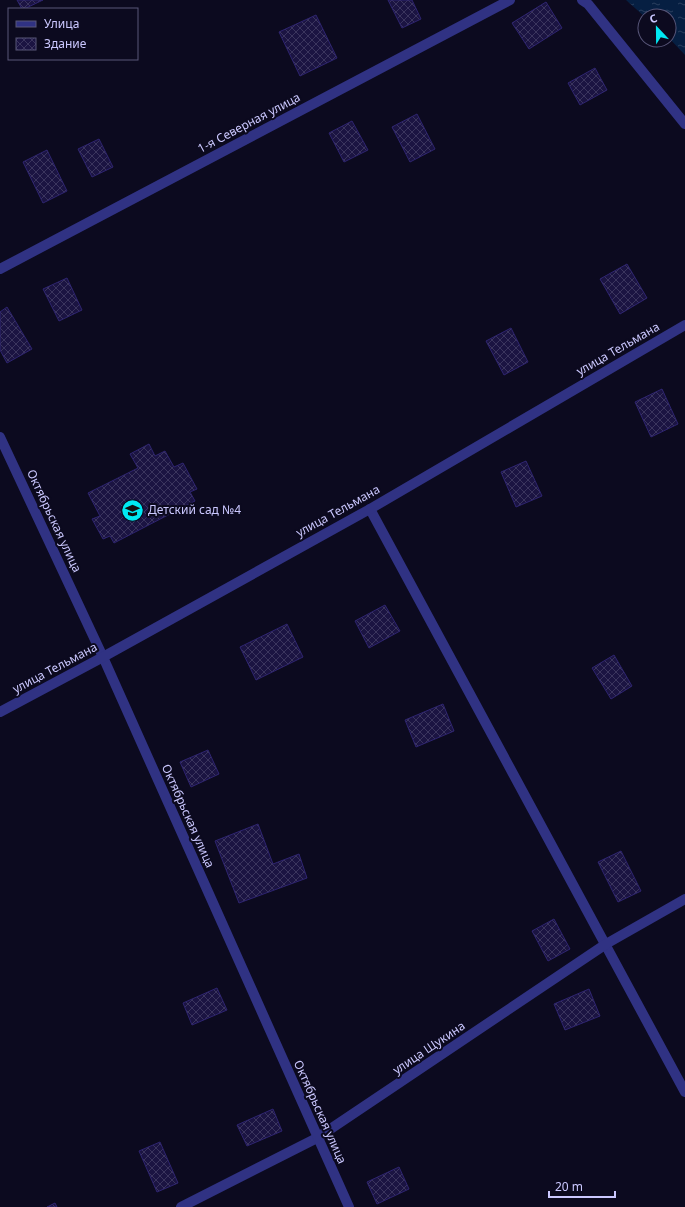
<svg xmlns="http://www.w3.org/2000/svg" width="685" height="1207" viewBox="0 0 685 1207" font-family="'Noto Sans',sans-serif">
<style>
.water{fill:url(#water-ripples)}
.building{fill:url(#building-cross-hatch);stroke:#2e2470}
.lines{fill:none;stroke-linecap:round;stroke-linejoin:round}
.minor{stroke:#303283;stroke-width:10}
.tertiary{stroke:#303283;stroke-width:10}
.labels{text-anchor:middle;stroke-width:4;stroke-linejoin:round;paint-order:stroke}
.street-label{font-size:12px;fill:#cbc8ff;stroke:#0c0a1f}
.poi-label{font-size:12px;fill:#cbc8ff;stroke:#0c0a1f;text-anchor:start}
</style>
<defs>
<pattern id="water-ripples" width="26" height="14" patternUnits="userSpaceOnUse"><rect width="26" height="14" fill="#061f42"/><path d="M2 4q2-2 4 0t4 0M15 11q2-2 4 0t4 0" fill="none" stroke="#293e5e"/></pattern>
<pattern id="building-cross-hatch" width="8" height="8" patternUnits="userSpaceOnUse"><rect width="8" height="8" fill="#1b1442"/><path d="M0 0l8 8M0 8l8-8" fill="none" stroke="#3b355e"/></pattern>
</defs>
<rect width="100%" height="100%" fill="#0c0a1f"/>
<polygon class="water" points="626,0 685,0 685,55 669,38 669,16 645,17"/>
<g class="building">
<polygon points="17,0 43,0 24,9 22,9"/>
<polygon points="388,0 412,0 421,19 402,28"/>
<polygon points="546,2 562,28 529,49 512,23"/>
<polygon points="316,15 337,58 300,76 279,32"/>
<polygon points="595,68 607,90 580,105 568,83"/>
<polygon points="417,114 435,149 410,162 392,127"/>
<polygon points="352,121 368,150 344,162 329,133"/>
<polygon points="99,139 113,167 92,177 78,149"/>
<polygon points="47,150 67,191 43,203 23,162"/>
<polygon points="627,264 647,298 620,314 600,279"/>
<polygon points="67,278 82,310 59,321 43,289"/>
<polygon points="7,307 32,349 7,363 0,350 0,312"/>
<polygon points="511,328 528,362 504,375 486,341"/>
<polygon points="662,389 678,424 651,437 635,402"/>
<polygon points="149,444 155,456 165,451 174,467 183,463 197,489 190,492 195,501 114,543 110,536 103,539 92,519 100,516 88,493 138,468 130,454"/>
<polygon points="526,461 542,496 516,507 501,472"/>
<polygon points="385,605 400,631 369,648 355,621"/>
<polygon points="287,624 303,657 256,680 240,647"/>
<polygon points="614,655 632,686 611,699 592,668"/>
<polygon points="443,704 454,731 416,747 405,720"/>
<polygon points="208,750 219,774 191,787 180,762"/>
<polygon points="258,824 273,864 299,854 307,878 239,903 215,841"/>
<polygon points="621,851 641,891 618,902 598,862"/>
<polygon points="554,919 570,949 548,961 532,931"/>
<polygon points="217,988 227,1010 192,1025 183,1003"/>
<polygon points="589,989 600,1016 565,1030 554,1004"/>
<polygon points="273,1109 282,1131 247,1146 237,1125"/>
<polygon points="160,1142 178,1183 157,1192 139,1151"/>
<polygon points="399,1167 409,1189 377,1204 367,1182"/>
<polygon points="55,1203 57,1207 47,1207"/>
</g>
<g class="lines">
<g class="minor">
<polyline points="582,0 588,4 685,124"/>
<polyline points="0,269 510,0"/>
<polyline points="370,509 685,1092"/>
<polyline points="181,1207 317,1138 606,944 685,899"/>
</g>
<g class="tertiary">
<polyline points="0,437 103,657 349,1207"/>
<polyline points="0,712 103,657 370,509 685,325"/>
</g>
</g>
<defs>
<symbol id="school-disc" viewBox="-11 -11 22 22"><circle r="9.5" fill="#00e9f3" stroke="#0c0a1f"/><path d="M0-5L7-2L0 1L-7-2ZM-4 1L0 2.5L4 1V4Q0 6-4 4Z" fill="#111"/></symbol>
</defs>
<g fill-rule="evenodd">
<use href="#school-disc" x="120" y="498" width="25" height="25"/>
</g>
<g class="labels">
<g class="street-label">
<text transform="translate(249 123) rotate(-28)" y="4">1-я Северная улица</text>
<text transform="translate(618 349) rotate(-30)" y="4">улица Тельмана</text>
<text transform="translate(338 511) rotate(-29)" y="4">улица Тельмана</text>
<text transform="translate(54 521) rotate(65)" y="4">Октябрьская улица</text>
<text transform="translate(55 668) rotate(-28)" y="4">улица Тельмана</text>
<text transform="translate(188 816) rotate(66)" y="4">Октябрьская улица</text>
<text transform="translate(429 1048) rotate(-34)" y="4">улица Щукина</text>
<text transform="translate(320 1112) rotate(66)" y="4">Октябрьская улица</text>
</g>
<g class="poi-label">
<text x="148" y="514">Детский сад №4</text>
</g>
</g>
<rect x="8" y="8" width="130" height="52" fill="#0c0a1f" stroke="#585679"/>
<rect x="16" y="21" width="20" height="6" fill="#303283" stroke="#585679"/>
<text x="44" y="28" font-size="12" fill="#cbc8ff">Улица</text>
<rect x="16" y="38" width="20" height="12" fill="url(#building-cross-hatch)" stroke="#585679"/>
<text x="44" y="48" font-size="12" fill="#cbc8ff">Здание</text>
<g transform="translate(657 28) rotate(338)"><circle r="19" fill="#0c0a1f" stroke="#585679"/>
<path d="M0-3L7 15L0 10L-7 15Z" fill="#00e9f3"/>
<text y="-6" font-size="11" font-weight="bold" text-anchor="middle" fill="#cbc8ff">С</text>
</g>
<path d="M549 1191v6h66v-6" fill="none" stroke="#cbc8ff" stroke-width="2"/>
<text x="555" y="1191" font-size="12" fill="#cbc8ff" stroke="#0c0a1f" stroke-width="3" paint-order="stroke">20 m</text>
</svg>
